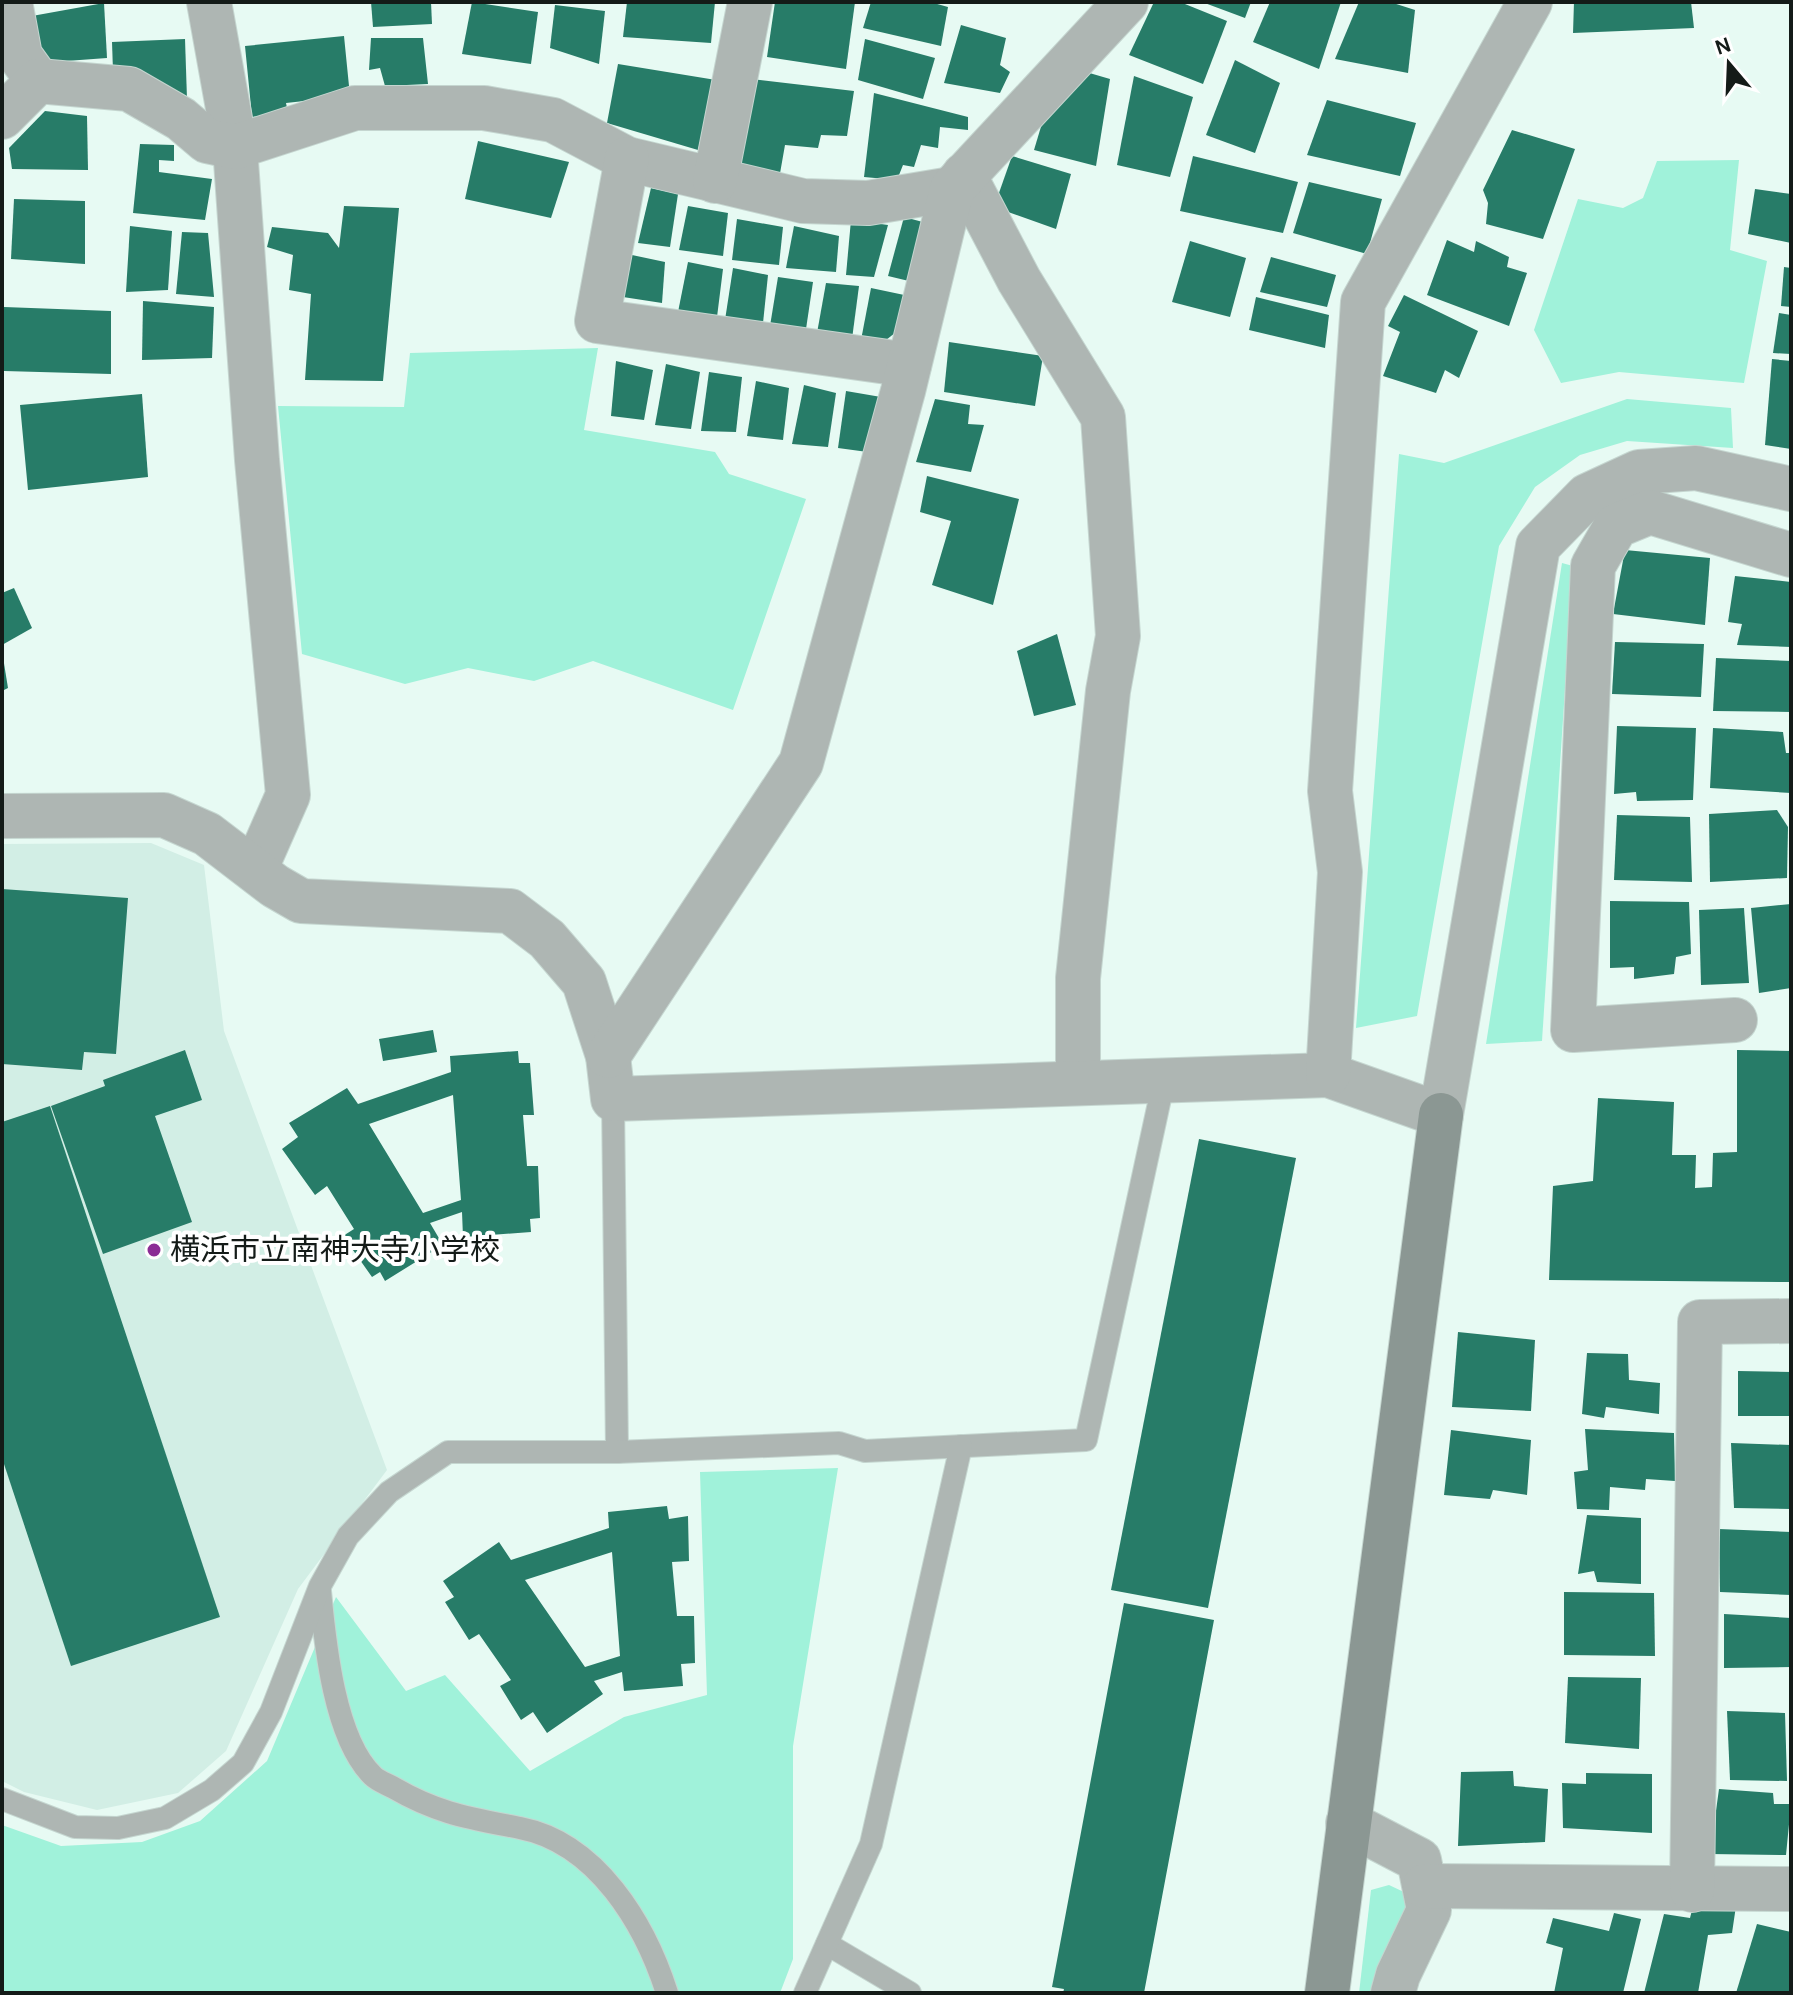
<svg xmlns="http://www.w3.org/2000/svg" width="1793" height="1995" viewBox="0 0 1793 1995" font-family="Karla,'Noto Sans JP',sans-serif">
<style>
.built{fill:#d2eee5}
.green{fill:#a0f2da}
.building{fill:#277c68;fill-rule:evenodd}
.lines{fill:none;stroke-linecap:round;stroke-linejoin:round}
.lane-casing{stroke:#c5d6d0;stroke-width:24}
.street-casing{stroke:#c5d6d0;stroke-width:46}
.secondary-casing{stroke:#c5d6d0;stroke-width:46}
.lane{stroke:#aeb6b3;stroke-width:22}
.street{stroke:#aeb6b3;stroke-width:44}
.secondary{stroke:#8b9793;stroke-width:44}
.poi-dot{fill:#8b2c95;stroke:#fff;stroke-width:3}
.labels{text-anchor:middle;stroke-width:8;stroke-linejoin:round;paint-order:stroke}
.poi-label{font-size:30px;fill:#141b18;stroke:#fff;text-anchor:start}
</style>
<rect width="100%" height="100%" fill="#e7faf3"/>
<polygon class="built" points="151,843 204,865 224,1031 387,1470 298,1589 226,1751 178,1793 97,1810 24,1792 2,1781 2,844"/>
<g class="green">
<polygon points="1739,160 1730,250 1767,261 1744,383 1619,372 1561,383 1534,330 1578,199 1623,208 1643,198 1657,161"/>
<polygon points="598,348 584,430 715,452 729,474 806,499 733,710 593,661 534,681 468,668 405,684 302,654 278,406 404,407 410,353"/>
<polygon points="1627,399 1731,408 1733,448 1627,441 1580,455 1535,487 1499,546 1417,1016 1356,1028 1399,454 1444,463"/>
<polygon points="1562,563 1573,566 1542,1041 1486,1044"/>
<polygon points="838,1468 793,1746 793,1959 780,1993 2,1993 2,1825 61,1846 142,1842 200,1821 267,1761 336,1597 406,1691 445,1675 530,1771 624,1717 707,1695 700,1472"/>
<polygon points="1389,1885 1406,1893 1413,1910 1379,1993 1359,1993 1371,1890"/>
</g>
<g class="building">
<polygon points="371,2 431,2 432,24 373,27"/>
<polygon points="472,2 538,12 531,64 462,54"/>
<polygon points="627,2 715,2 711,43 623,37"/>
<polygon points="775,2 855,2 846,69 767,57"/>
<polygon points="871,2 930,2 948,7 941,46 863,28"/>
<polygon points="1154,2 1180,2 1227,21 1203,84 1129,55"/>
<polygon points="1202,2 1251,2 1245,18"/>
<polygon points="1270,2 1341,2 1319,69 1253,42"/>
<polygon points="1359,2 1390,2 1415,10 1408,73 1335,59"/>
<polygon points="1574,2 1691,2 1694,28 1573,33"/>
<polygon points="104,3 107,58 39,63 32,16"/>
<polygon points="555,5 605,11 599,64 550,48"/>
<polygon points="961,25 1006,38 1000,65 1010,72 1000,93 944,83"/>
<polygon points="344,36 350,96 286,103 288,113 252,117 245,46"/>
<polygon points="371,38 423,38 428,84 385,86 380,68 369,70"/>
<polygon points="185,39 187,99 113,71 112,42"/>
<polygon points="865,39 935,58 923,99 858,80"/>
<polygon points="1235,60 1280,83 1255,153 1206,135"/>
<polygon points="618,64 716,80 698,150 607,123"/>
<polygon points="1086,72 1110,79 1096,166 1034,150 1043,120"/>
<polygon points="1134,76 1193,97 1170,177 1117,165"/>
<polygon points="752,79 854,91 847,136 821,135 818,148 785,145 779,179 736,168"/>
<polygon points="874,93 968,117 968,130 940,127 938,148 921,145 914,167 903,165 897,180 864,177"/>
<polygon points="1327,100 1416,123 1400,176 1307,155"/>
<polygon points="45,111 87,116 88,170 12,169 9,148"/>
<polygon points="1512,130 1575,149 1543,239 1486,224 1488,203 1483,190"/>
<polygon points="478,141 569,162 551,218 465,199"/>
<polygon points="140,144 174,145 174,161 159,160 159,172 212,179 205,220 133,213"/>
<polygon points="1012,156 1071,174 1056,229 994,207"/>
<polygon points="1193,156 1298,182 1283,233 1180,211"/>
<polygon points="1309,182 1382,199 1367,254 1293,233"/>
<polygon points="651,188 678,194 670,247 638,243"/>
<polygon points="1755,189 1791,194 1791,243 1748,234"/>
<polygon points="14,199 85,201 85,264 11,259"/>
<polygon points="344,206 399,208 383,381 305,380 311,294 289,290 293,255 267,247 272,227 328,233 339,248"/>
<polygon points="688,206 728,213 723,256 679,250"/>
<polygon points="904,217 934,225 913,282 888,276"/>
<polygon points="737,219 783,227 779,265 732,260"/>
<polygon points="851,220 888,225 874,277 846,275"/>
<polygon points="130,226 172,231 168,290 126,292"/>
<polygon points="794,226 839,236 836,272 786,268"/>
<polygon points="182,232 208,233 214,297 176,294"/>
<polygon points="1447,240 1474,252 1476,241 1509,257 1507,267 1527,273 1509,326 1427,295"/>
<polygon points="1190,241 1246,258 1230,317 1172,302"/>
<polygon points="632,255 665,262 662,303 623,297"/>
<polygon points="1271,257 1336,275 1327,307 1260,292"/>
<polygon points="688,262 723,269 717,317 678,312"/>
<polygon points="1784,267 1791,268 1791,307 1781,306"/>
<polygon points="733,268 768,275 763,323 725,320"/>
<polygon points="778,277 813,282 806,329 770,326"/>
<polygon points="826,283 859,286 852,339 817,333"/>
<polygon points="871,288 909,296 900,329 886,340 861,340"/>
<polygon points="1404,295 1478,331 1459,378 1445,370 1436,393 1383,376 1400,332 1388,326"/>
<polygon points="1256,297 1329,315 1325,348 1249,330"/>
<polygon points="143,301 214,307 212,358 142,360"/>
<polygon points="4,307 111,311 111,374 4,371"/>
<polygon points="1779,313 1791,315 1791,354 1773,353"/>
<polygon points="949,342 1043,356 1035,406 944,392"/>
<polygon points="1772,359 1791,361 1791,449 1765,445"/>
<polygon points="616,361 653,370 644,420 611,416"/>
<polygon points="666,364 700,372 691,429 655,425"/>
<polygon points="709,372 742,377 736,432 701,431"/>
<polygon points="756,381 789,388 783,440 747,436"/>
<polygon points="804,385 836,393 828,447 792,444"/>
<polygon points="846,391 881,397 875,453 838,448"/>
<polygon points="142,394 148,477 28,490 20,405"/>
<polygon points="935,399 970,405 968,424 984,425 971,472 916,462"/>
<polygon points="927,476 1019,499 993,605 932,585 951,521 920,512"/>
<polygon points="1625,550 1710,558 1705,625 1613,614"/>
<polygon points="1735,576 1791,582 1791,647 1737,645 1742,624 1728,622"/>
<polygon points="14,588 32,628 2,645 2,593"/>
<polygon points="1057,634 1076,705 1034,716 1017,651"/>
<polygon points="1615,642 1704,644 1701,697 1612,694"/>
<polygon points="2,651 8,688 2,691"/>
<polygon points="1716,658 1791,661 1791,712 1713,711"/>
<polygon points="1617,726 1696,728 1693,800 1637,801 1636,792 1614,794"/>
<polygon points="1713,728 1783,732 1786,753 1791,753 1791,793 1710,788"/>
<polygon points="1777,810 1788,827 1787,878 1710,882 1709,814"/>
<polygon points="1617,815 1690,817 1692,882 1614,880"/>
<polygon points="2,889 128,898 116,1054 84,1052 82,1070 2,1064"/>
<polygon points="1610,901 1689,902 1691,954 1676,957 1674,974 1634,979 1634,967 1610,968"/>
<polygon points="1791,904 1791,988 1759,993 1751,908"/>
<polygon points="1744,908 1749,983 1701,985 1699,910"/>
<polygon points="433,1030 437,1052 383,1061 379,1039"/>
<polygon points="185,1050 202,1100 155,1116 192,1222 103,1254 51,1106 105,1086 103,1080"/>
<polygon points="1737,1050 1791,1051 1791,1282 1549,1280 1553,1186 1593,1181 1598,1098 1674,1102 1672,1155 1696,1155 1695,1188 1712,1187 1713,1153 1737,1152"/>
<path d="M518,1051L519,1063H530L534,1115H523L527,1166H538L540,1218L530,1219L531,1232L463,1237L462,1212L430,1223L443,1245L385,1281L380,1272L372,1277L343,1236L354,1229L327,1186L315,1195L282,1149L298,1137L289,1123L347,1088L358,1104L451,1072L450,1056ZM453,1095L461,1200L423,1213L369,1124Z"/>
<polygon points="50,1106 220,1617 71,1666 2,1458 2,1122"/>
<polygon points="1199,1139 1296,1158 1208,1608 1111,1590"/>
<polygon points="1458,1332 1535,1340 1531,1411 1452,1407"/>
<polygon points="1587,1353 1628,1354 1629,1380 1660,1383 1659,1414 1606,1407 1604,1418 1582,1414"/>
<polygon points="1738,1371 1791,1372 1791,1416 1738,1416"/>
<polygon points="1585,1429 1674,1433 1675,1481 1646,1479 1645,1490 1610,1487 1609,1510 1577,1509 1574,1472 1588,1470"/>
<polygon points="1451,1430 1531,1440 1527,1495 1493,1490 1490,1499 1444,1495"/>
<polygon points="1731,1443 1791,1445 1791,1509 1734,1508"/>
<path d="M667,1506L669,1519L688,1516L689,1561L672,1562L677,1616H694L695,1663L681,1664L683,1686L624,1691L622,1672L594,1681L603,1694L547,1733L533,1712L521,1720L500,1686L511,1680L479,1634L469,1640L445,1602L454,1597L443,1581L499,1542L511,1560L609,1528L608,1512ZM612,1552L620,1656L585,1667L525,1580Z"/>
<polygon points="1587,1515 1641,1518 1641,1584 1597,1582 1594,1571 1578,1574"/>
<polygon points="1719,1529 1791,1532 1791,1595 1720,1592"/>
<polygon points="1564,1592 1654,1593 1655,1656 1564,1655"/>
<polygon points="1124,1603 1214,1620 1144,1993 1063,1993 1064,1989 1052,1987"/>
<polygon points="1724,1614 1791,1618 1791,1667 1724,1668"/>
<polygon points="1568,1677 1641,1678 1639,1749 1565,1743"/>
<polygon points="1727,1711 1785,1713 1787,1781 1730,1780"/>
<polygon points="1513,1771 1514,1786 1548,1789 1545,1842 1458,1846 1461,1772"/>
<polygon points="1586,1773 1652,1774 1652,1833 1563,1828 1562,1783 1586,1784"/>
<polygon points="1719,1789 1773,1793 1774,1804 1791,1804 1786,1855 1710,1854"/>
<polygon points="1693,1906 1736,1906 1732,1933 1708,1935 1698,1993 1644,1993 1664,1914 1690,1918"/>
<polygon points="1614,1913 1641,1919 1623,1993 1554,1993 1563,1948 1546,1943 1553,1918 1609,1931"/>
<polygon points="1757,1924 1791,1932 1791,1993 1736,1993"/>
</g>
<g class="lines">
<defs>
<g id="lane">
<polyline points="613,1099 617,1452"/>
<path d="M320,1591C325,1642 334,1739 373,1776C378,1781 387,1784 394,1788C439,1814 470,1818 520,1828C597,1843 645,1924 667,1993"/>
<polyline points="2,1799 75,1827 118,1828 165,1818 212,1790 243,1763 271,1712 320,1586 348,1536 389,1492 448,1452 617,1452 839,1443 865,1451 1086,1440 1164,1080"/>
<polyline points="827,1944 910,1993"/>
<polyline points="805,1993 871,1844 961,1446"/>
</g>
<g id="street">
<polyline points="10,2 20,56 38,81"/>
<polyline points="209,2 235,147 257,460 288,795 255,870"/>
<polyline points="2,117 38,81 129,89 181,119 207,141 235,147 355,108 484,108 553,120 627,159 803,201 868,203 952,189"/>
<polyline points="627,159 597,321 909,365"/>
<polyline points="964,175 1019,280 1103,417 1118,636 1108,691 1078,978 1078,1082"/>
<polyline points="715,181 750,2"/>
<polyline points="2,816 164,815 207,834 275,886 301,901 510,911 547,939 584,982 608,1056 613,1099 1328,1075 1441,1115 1538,546 1587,496 1639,472 1696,468 1791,489"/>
<polyline points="1735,1020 1573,1030 1593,566 1616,526 1650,512 1791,555"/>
<polyline points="608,1056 801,763 903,391 952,189 1126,2"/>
<polyline points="1328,1075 1340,872 1330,791 1363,302 1530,2"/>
<polyline points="1348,1823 1419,1860 1429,1910 1398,1975 1393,1993"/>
<polyline points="1425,1886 1791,1889"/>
<polyline points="1692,1890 1700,1322 1791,1321"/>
</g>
<polyline id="secondary" points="1327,1993 1441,1115"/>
</defs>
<use href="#lane" class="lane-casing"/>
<use href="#street" class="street-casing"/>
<use href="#secondary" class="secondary-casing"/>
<use href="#lane" class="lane"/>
<use href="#street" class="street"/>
<use href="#secondary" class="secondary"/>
</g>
<circle class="poi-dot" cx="154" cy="1250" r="8"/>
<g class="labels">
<g class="poi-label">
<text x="170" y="1260">横浜市立南神大寺小学校</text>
</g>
</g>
<rect width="1793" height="1995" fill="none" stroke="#141b18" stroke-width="8"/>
<g transform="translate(1729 64) rotate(341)" stroke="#ffffff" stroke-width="6" paint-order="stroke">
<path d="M0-6L14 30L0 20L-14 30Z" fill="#141b18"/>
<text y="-12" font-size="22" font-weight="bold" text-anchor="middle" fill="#141b18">N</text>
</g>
</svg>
